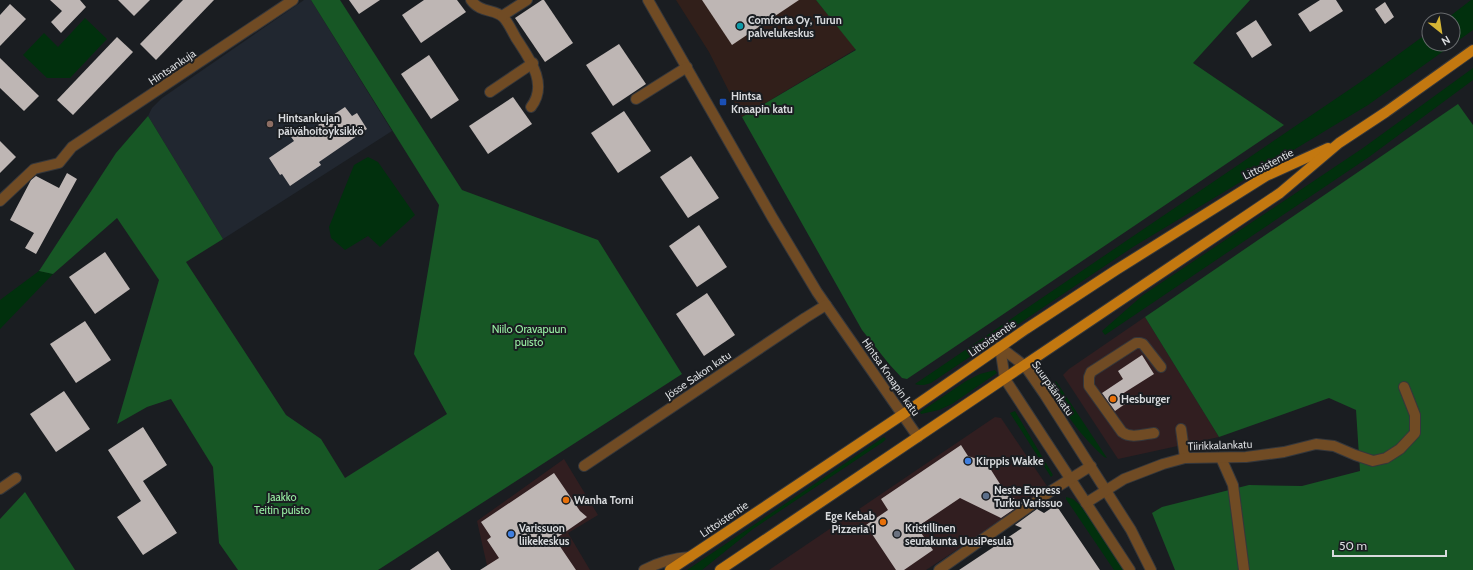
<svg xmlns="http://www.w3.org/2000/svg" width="1473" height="570" viewBox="0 0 1473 570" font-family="Cabin,sans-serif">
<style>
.commercial{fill:#311e20}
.industrial{fill:#311f1a}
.built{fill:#212730}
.green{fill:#01300d}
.forest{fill:#175725}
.building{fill:#beb6b4}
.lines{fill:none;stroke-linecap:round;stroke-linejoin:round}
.minor-casing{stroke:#35373b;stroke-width:12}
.major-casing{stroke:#35373b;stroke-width:12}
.minor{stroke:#704b24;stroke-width:10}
.major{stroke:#c37810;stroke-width:10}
.culture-dot{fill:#0f9aa8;stroke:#1a1d21;stroke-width:1.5}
.transit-dot{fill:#1a4fb4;stroke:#1a1d21;stroke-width:1.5}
.education-dot{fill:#8d6e63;stroke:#1a1d21;stroke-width:1.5}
.food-dot{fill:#e8710a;stroke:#1a1d21;stroke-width:1.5}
.shop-dot{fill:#3f7fe0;stroke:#1a1d21;stroke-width:1.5}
.service-dot{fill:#5c6f8a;stroke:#1a1d21;stroke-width:1.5}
.worship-dot{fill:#6b7280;stroke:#1a1d21;stroke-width:1.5}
.labels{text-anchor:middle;stroke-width:4;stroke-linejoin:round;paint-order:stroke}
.poi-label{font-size:11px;font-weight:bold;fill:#d8dadd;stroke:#1a1d21;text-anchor:start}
.street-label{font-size:11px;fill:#d8dadd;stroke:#1a1d21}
.park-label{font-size:11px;fill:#99efa4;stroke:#1a1d21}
</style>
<rect width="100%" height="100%" fill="#1a1d21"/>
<g class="commercial">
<polygon points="1145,317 1219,437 1118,459 1063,375 1069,369"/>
<polygon points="995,417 1001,418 1049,489 926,570 769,570"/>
<polygon points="564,459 598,515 568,533 590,570 488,570 477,521"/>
</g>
<polygon class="industrial" points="676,0 816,0 856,49 742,117 709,52"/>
<polygon class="built" points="304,0 311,0 392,131 223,239 148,116 152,108 162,98"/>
<g class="green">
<path d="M1471,0H1473V30L1368,105L1133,247L931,383C925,385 921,386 915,384L1359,83L1429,32V44H1453V20H1445Z"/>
<polygon points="85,18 107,39 70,78 47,78 23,55 44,33 58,47"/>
<polygon points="1473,68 1473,80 1369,157 1105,335 1102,331 1143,295 1363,148"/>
<polygon points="368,157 378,162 415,215 380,247 368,236 345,250 331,238 329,227 354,165"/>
<polygon points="39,271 53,274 0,329 0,300"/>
<polygon points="995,370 997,373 952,404 939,410 921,414 920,412 966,381 980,374"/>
<path d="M1056,381L1107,458L1104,457C1082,437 1062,412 1052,384Z"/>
<polygon points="1015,411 1053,475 1051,477 1010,413"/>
<polygon points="884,437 886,439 883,442 753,529 702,570 687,570"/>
<polygon points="1066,497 1073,499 1081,506 1125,570 1114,570 1066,499"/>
</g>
<g class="forest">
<polygon points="311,0 340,0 462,190 598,240 682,374 378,570 238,570 219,543 213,467 171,399 147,407 117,424 159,280 117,218 53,274 39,271 116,153 148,116 223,239 186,262 286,415 321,439 345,478 447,414 414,354 439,205"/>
<polygon points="816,0 1250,0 1193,63 1284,125 907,379 902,378 889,364 862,330 742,117 856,50"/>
<polygon points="1458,104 1473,125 1473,570 1175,570 1152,513 1162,507 1249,485 1302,486 1360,471 1356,410 1329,398 1219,437 1145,317"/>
<polygon points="25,492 75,570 0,570 0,519"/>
</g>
<g class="building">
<polygon points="50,0 80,0 86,7 61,33 51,22 62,11"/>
<polygon points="118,0 150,0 134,16"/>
<polygon points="183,0 214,0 156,60 140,44"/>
<polygon points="349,0 380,0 359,14"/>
<polygon points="424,0 457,0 466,12 421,43 402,15"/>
<polygon points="542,0 544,0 573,43 545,62 515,18"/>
<polygon points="702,0 799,0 732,45"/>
<polygon points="1320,0 1336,0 1343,11 1310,32 1298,14"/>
<polygon points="1385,2 1394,17 1385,24 1375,9"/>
<polygon points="10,4 26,19 0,46 0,15"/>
<polygon points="1256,20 1272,45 1252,58 1236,33"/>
<polygon points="117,37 133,52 73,115 57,100"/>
<polygon points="619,44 646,84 613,106 586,65"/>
<polygon points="429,55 459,100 431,119 401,74"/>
<polygon points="0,58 39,96 24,111 0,88"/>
<polygon points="513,97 532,124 488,154 469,126"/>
<polygon points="345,107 352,116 357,113 367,129 319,162 321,165 290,186 282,174 280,175 269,158 294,141 289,134 302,126 306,133"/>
<polygon points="624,111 651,151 618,173 591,133"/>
<polygon points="0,141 16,157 0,173"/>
<polygon points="691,156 719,198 688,218 660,177"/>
<polygon points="67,173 77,179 36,254 25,248 34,233 10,220 31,180 36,176 59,188"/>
<polygon points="699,225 727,267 697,287 669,246"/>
<polygon points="105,252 130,289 95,314 69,277"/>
<polygon points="707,293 735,335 704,356 676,314"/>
<polygon points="85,321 111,360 76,383 50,344"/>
<polygon points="1142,355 1154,374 1119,396 1125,404 1115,411 1102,393 1123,379 1118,371"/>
<polygon points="64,391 90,429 56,452 30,414"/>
<polygon points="143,427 167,465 143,481 177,533 143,555 117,517 141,501 108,450"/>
<polygon points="961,445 968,456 986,462 1007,495 1023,503 1001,518 960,498 917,527 933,550 904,570 896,570 866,525 888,510 881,499"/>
<polygon points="554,473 580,511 587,517 555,539 576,570 480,570 499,558 487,540 491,537 481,522"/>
<polygon points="1056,505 1100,570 959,570 1022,528 1015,525 1037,509 1044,513"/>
<polygon points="438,551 451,570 410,570"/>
</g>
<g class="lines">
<defs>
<g id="minor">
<path d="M471,0C480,13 495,9 503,17C508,22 512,31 516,38C529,58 549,84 531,107"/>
<polyline points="648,0 772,217 817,292 918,437"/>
<polyline points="502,16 527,0"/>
<polyline points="490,92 533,63"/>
<polyline points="636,99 687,67"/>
<polyline points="0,201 34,169 59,163 72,147 293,0"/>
<polyline points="1000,347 1025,366 1045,395 1131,530 1151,570"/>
<polyline points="1000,347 1005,379 1130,570"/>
<polyline points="1181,429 1185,458"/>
<path d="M1154,433C1144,434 1131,439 1122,432L1089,386V377L1091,372L1136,343H1140L1143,344L1161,367"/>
<polyline points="1221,458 1233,485 1244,570"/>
<polyline points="584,466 805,318 826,305"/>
<polyline points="0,489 16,478"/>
<polyline points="1086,503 1124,479 1163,464 1185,458 1246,457 1284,452 1316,444 1334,446 1355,455 1373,461 1386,458 1400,449 1415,433 1415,415 1404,387"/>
<path d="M644,570C659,562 672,558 690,557"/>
<polyline points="939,570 1054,489 1091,466"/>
</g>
<g id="major">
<polyline points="670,570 902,415 1026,329 1116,270 1266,176 1328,148"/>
<polyline points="720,570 1280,193 1339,143 1386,112 1473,50"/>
</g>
</defs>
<use href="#minor" class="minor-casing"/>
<use href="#major" class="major-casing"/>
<use href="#minor" class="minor"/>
<use href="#major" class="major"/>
</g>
<circle class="culture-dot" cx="740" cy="26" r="4"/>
<rect class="transit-dot" x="719" y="98" width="8" height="8" rx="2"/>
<circle class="education-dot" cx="270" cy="124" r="4"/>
<g class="food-dot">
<circle cx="1113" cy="399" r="4"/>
<circle cx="566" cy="500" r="4"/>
<circle cx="883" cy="522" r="4"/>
</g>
<g class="shop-dot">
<circle cx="968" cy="461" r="4"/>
<circle cx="511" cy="534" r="4"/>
</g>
<circle class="service-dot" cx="986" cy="496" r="4"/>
<circle class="worship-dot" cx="897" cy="534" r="4"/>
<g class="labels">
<g class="poi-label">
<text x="748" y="24">Comforta Oy, Turun<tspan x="748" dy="13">palvelukeskus</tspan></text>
<text x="731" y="100">Hintsa<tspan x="731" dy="13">Knaapin katu</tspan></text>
<text x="278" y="122">Hintsankujan<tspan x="278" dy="13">päivähoitoyksikkö</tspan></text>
<text x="1121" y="403">Hesburger</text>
<text x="976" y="465">Kirppis Wakke</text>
<text x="994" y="494">Neste Express<tspan x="994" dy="13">Turku Varissuo</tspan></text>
<text x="574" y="504">Wanha Torni</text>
<text x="875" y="520" text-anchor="end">Ege Kebab<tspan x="875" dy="13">Pizzeria 1</tspan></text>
<text x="519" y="532">Varissuon<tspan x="519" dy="13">liikekeskus</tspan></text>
<text x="905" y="532">Kristillinen<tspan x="905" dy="13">seurakunta UusiPesula</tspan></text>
</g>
<g class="street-label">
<text transform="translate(172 67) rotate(-34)" y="4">Hintsankuja</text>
<text transform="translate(1268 164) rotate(-27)" y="4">Littoistentie</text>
<text transform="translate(992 338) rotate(-35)" y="4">Littoistentie</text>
<text transform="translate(698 375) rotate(-34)" y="4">Jösse Sakon katu</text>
<text transform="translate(891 377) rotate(55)" y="4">Hintsa Knaapin katu</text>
<text transform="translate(1053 388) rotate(55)" y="4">Suurpäänkatu</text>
<text transform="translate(1220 445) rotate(-2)" y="4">Tiirikkalankatu</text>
<text transform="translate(724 519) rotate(-34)" y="4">Littoistentie</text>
</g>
<g class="park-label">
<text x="529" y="333">Niilo Oravapuun<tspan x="529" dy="13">puisto</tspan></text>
<text x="282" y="501">Jaakko<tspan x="282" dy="13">Teitin puisto</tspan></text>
</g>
</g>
<g transform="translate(1441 32) rotate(150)"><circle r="19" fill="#1a1d21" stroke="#66696c"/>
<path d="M0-3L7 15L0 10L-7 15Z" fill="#d5b535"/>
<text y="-6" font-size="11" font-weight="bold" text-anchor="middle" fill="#d8dadd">N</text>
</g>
<path d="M1333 550v6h113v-6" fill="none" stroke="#d8dadd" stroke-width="2"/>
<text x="1339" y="550" font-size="12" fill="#d8dadd" stroke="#1a1d21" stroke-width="3" paint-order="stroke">50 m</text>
</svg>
